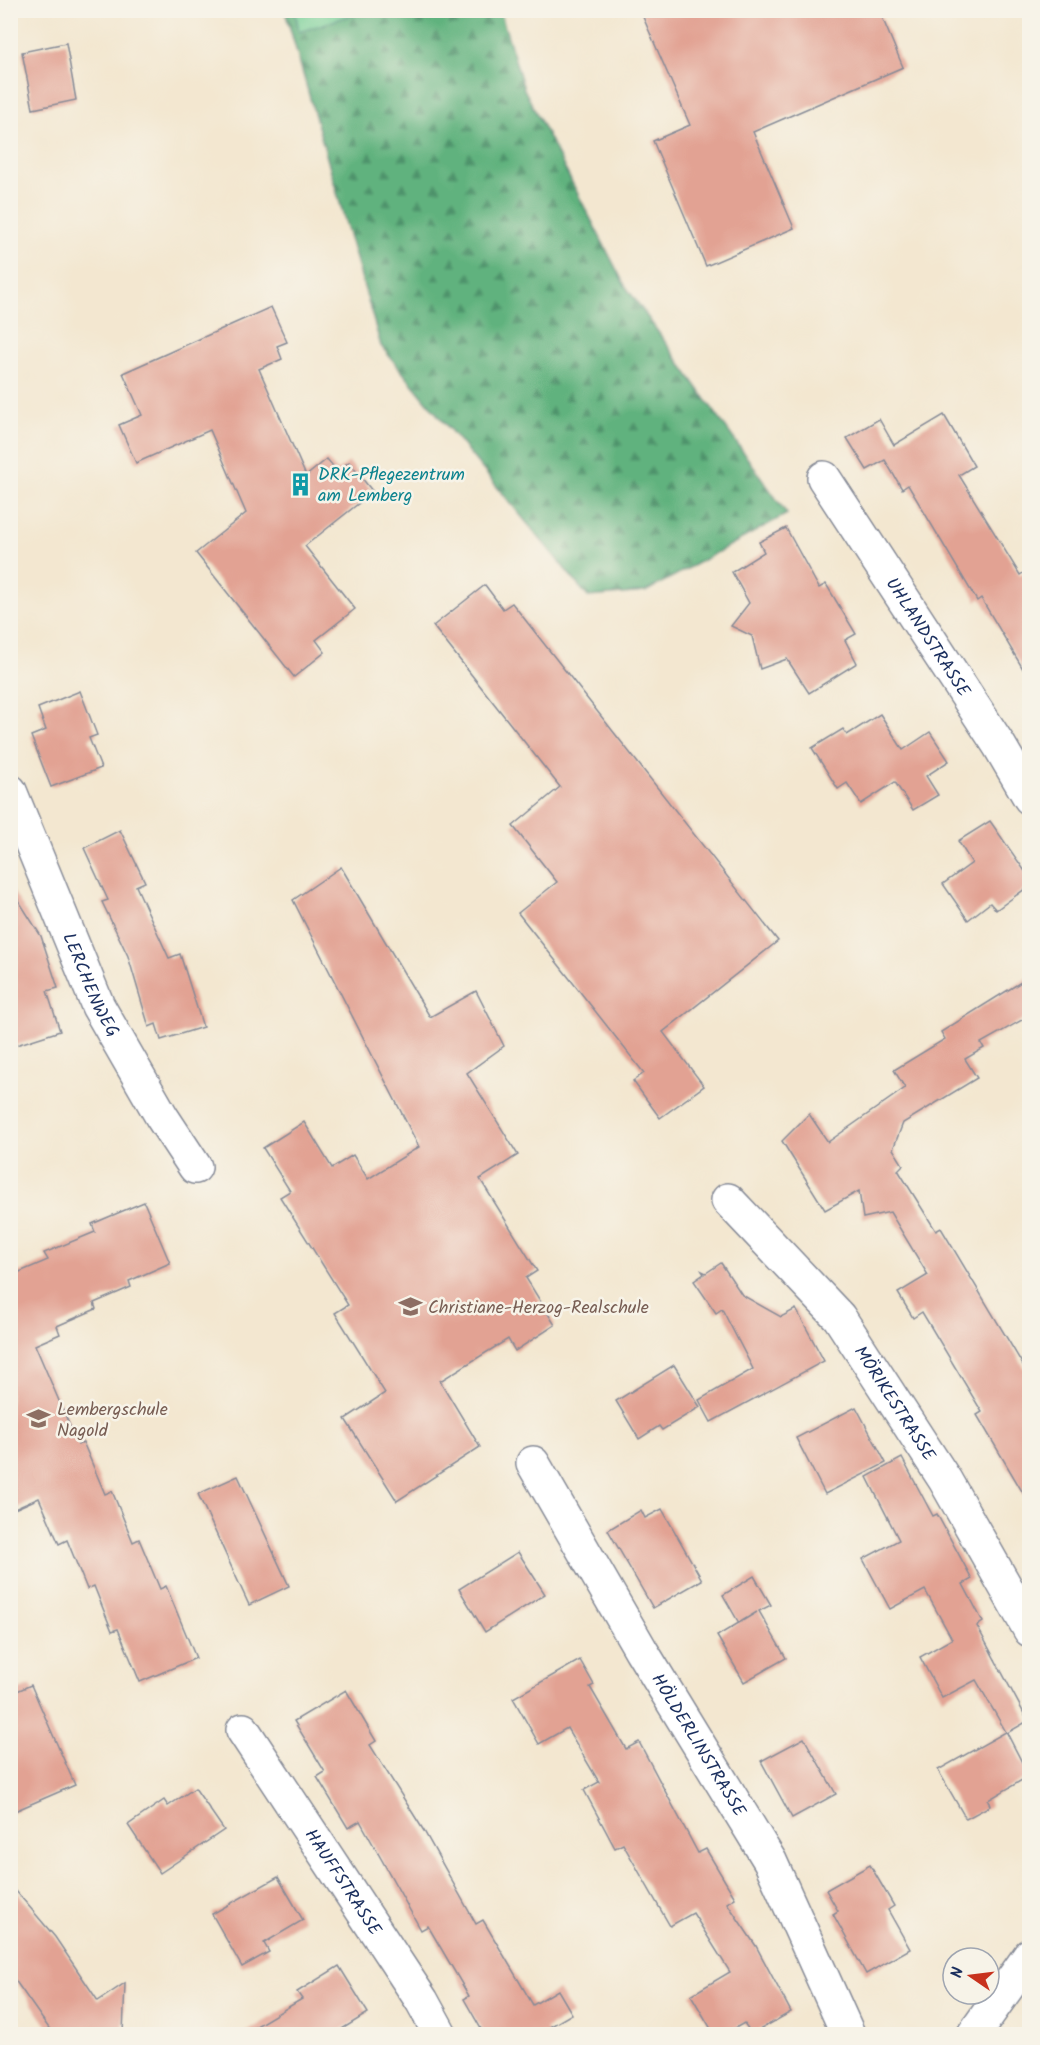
<svg xmlns="http://www.w3.org/2000/svg" width="1040" height="2045" viewBox="0 0 1040 2045" font-family="Kalam,sans-serif">
<style>
.forest{fill:url(#forest-firs);stroke:#3e706e;stroke-width:1.5}
.green{fill:#75cf95;stroke:#487f7a;stroke-width:1.5}
.building{fill:#e2a293}
.lines{fill:none;stroke-linecap:round;stroke-linejoin:round}
.minor-casing{stroke:#878b97;stroke-width:36}
.minor{stroke:#fff;stroke-width:33}
.labels{text-anchor:middle;stroke-width:5;stroke-linejoin:round;paint-order:stroke}
.culture-label{font-size:18px;fill:#0d838f;stroke:#f7f3e8;text-anchor:start}
.street-label{font-size:18px;fill:#1b2f5e;stroke:#f7f3e8}
.education-label{font-size:18px;fill:#785e54;stroke:#f7f3e8;text-anchor:start}
</style>
<defs>
<pattern id="forest-firs" width="22" height="20" patternUnits="userSpaceOnUse" patternTransform="scale(1.5)"><rect width="22" height="20" fill="#60b27e"/><path d="M5 1l3.5 6h-7zM16 11l3.5 6h-7z" fill="#4e916a"/></pattern>
</defs>
<rect width="100%" height="100%" fill="#f7f3e8"/>
<filter id="ink" filterUnits="userSpaceOnUse"><feTurbulence type="fractalNoise" baseFrequency=".0167" numOctaves="2"/><feDisplacementMap in="SourceGraphic" scale="12" xChannelSelector="R" yChannelSelector="G"/><feConvolveMatrix kernelMatrix="1 2 1 2 8 2 1 2 1" color-interpolation-filters="sRGB"/></filter>
<filter id="wash" filterUnits="userSpaceOnUse"><feTurbulence type="fractalNoise" baseFrequency=".008" numOctaves="4" result="noise"/><feDisplacementMap in="SourceGraphic" scale="24" xChannelSelector="R" yChannelSelector="G"/><feGaussianBlur stdDeviation="1.35" result="paint"/><feColorMatrix in="noise" values="0 0 0 0 0 0 0 0 0 0 0 0 0 0 0 0 0 1.4 0 .05"/><feComposite in="paint" operator="in"/></filter>
<g filter="url(#wash)">
<rect width="100%" height="100%" fill="#f3e7d0"/>
<polygon class="forest" points="285,11 500,11 524,89 624,284 787,514 645,592 588,597 381,346"/>
<polygon class="green" points="295,11 295,10 364,11 299,32"/>
<g id="blocks">
<g class="building">
<polygon points="640,10 879,10 903,67 753,132 794,228 706,266 653,141 690,125"/>
<polygon points="66,43 76,100 33,109 22,52"/>
<polygon points="271,307 287,342 277,346 282,359 259,369 306,476 327,459 337,471 349,462 373,492 305,546 355,609 316,640 325,652 294,677 196,553 246,513 210,430 136,463 119,425 142,415 123,373"/>
<polygon points="944,415 974,466 959,475 1020,575 1029,569 1029,679 981,598 977,601 908,485 902,489 885,460 867,470 847,438 879,419 894,445"/>
<polygon points="786,528 819,588 826,584 856,634 845,640 857,663 809,693 787,659 760,669 752,636 731,626 749,603 732,572 764,552 759,542"/>
<polygon points="485,585 503,609 512,603 778,941 663,1032 704,1086 660,1118 633,1081 644,1073 518,913 557,882 513,826 560,787 433,626"/>
<polygon points="80,691 97,735 89,738 101,768 51,787 31,736 46,730 38,708"/>
<polygon points="880,714 903,750 930,732 949,761 926,776 938,795 913,810 895,782 861,804 847,783 838,789 812,748 843,729 847,735"/>
<polygon points="990,821 1029,877 1029,886 996,910 990,903 968,920 943,884 972,863 958,841"/>
<polygon points="120,830 145,882 136,886 169,958 180,954 203,1027 161,1040 156,1024 149,1027 128,956 102,902 108,900 84,848"/>
<polygon points="341,867 430,1017 476,991 504,1046 467,1073 518,1155 480,1179 537,1271 526,1278 555,1325 515,1351 508,1339 440,1381 480,1447 397,1501 345,1419 385,1393 335,1313 348,1305 280,1197 290,1191 263,1148 304,1122 332,1168 353,1155 368,1179 419,1147 293,900"/>
<polygon points="10,887 41,936 58,988 47,991 60,1031 10,1047"/>
<polygon points="1029,977 1029,1016 981,1043 984,1048 965,1059 977,1078 903,1123 893,1149 903,1165 898,1170 936,1231 941,1228 1029,1375 1029,1503 977,1415 982,1412 922,1312 913,1318 898,1293 928,1275 890,1212 863,1218 859,1191 825,1210 782,1141 809,1114 828,1142 905,1088 894,1070 945,1039 941,1032"/>
<polygon points="144,1202 170,1263 129,1281 131,1287 94,1303 96,1309 57,1326 60,1334 35,1345 78,1445 83,1442 105,1494 112,1491 133,1542 139,1539 160,1589 166,1586 196,1658 140,1682 118,1629 112,1631 94,1586 87,1589 67,1540 59,1544 39,1498 10,1511 10,1276 48,1260 44,1253 95,1232 92,1224"/>
<polygon points="721,1263 742,1295 781,1317 796,1309 824,1361 711,1422 699,1400 753,1369 722,1309 716,1313 694,1281 704,1274 702,1271 706,1273"/>
<polygon points="674,1365 700,1407 662,1430 659,1426 639,1439 616,1401"/>
<polygon points="856,1407 886,1463 825,1494 796,1438"/>
<polygon points="902,1458 933,1516 937,1514 972,1579 963,1584 983,1622 977,1626 1028,1721 1007,1733 1029,1776 988,1800 990,1806 966,1819 938,1770 1006,1732 976,1680 942,1698 920,1657 952,1639 925,1590 890,1609 863,1559 899,1540 867,1477"/>
<polygon points="238,1476 289,1586 249,1605 198,1494"/>
<polygon points="662,1509 702,1580 653,1608 608,1530 641,1510 645,1518"/>
<polygon points="518,1552 545,1594 485,1632 459,1589"/>
<polygon points="754,1576 771,1605 759,1611 786,1658 744,1682 717,1636 757,1612 739,1623 723,1595"/>
<polygon points="580,1660 594,1685 590,1687 626,1749 639,1742 698,1853 706,1849 735,1898 727,1903 756,1946 791,2012 752,2034 744,2023 725,2034 714,2034 691,1995 730,1972 693,1913 670,1926 623,1844 615,1848 584,1790 599,1782 567,1728 539,1744 513,1698"/>
<polygon points="31,1685 75,1785 10,1813 10,1694"/>
<polygon points="346,1690 376,1741 370,1745 424,1831 476,1924 483,1920 533,2005 558,1990 572,2014 546,2029 549,2034 484,2034 464,1999 469,1996 428,1926 421,1930 360,1821 348,1828 317,1777 325,1772 294,1721"/>
<polygon points="804,1738 836,1794 792,1818 761,1761"/>
<polygon points="195,1788 224,1830 160,1873 128,1825 164,1800 168,1806"/>
<polygon points="870,1865 894,1906 888,1910 910,1949 866,1974 833,1914 838,1911 826,1890"/>
<polygon points="278,1877 303,1920 264,1943 269,1952 242,1967 212,1914"/>
<polygon points="10,1884 55,1937 98,2001 125,1983 123,2034 53,2034 10,1973"/>
<polygon points="339,1966 368,2013 334,2034 243,2034 302,1999 297,1992"/>
</g>
</g>
</g>
<g filter="url(#ink)">
<use href="#blocks" fill-opacity="0" stroke="#878b97" stroke-width="1.5"/>
<g class="lines">
<defs>
<g id="minor">
<path id="s1" d="M824,478L999,745L1030,798"/>
<path id="s2" d="M10,791L98,1006L162,1117L195,1167"/>
<path id="s3" d="M728,1200L839,1317L945,1480L1030,1630"/>
<path id="s4" d="M533,1463L641,1650L770,1861L848,2034"/>
<path id="s5" d="M243,1730L422,2001L440,2034"/>
<polyline points="974,2034 1030,1955"/>
</g>
</defs>
<use href="#minor" class="minor-casing"/>
<use href="#minor" class="minor"/>
</g>
</g>
<defs>
<symbol id="building-bare" viewBox="-9 -9 18 18"><path d="M-4-6H4V6H1V3H-1V6H-4ZM-2.5-4.3h1.7v1.8h-1.7ZM.8-4.3h1.7v1.8H.8ZM-2.5-1h1.7V.8h-1.7ZM.8-1h1.7V.8H.8Z" fill="#0f9aa8" stroke="#f7f3e8" stroke-width="2.5" paint-order="stroke"/></symbol>
<symbol id="school-bare" viewBox="-9 -9 18 18"><path d="M0-5L7-2L0 1L-7-2ZM-4 1L0 2.5L4 1V4Q0 6-4 4Z" fill="#8d6e63" stroke="#f7f3e8" stroke-width="2.5" paint-order="stroke"/></symbol>
</defs>
<g fill-rule="evenodd">
<use href="#building-bare" x="284" y="468" width="33" height="33"/>
<use href="#school-bare" x="394" y="1290" width="33" height="33"/>
<use href="#school-bare" x="22" y="1402" width="33" height="33"/>
</g>
<g class="labels">
<g class="culture-label">
<text x="318" y="480">DRK-Pflegezentrum<tspan x="318" dy="21">am Lemberg</tspan></text>
</g>
<g class="street-label">
<text dy="6" stroke="none"><textPath href="#s1" startOffset="190">UHLANDSTRASSE</textPath></text>
<text dy="6" stroke="none"><textPath href="#s2" startOffset="210">LERCHENWEG</textPath></text>
<text dy="6" stroke="none"><textPath href="#s3" startOffset="264">MÖRIKESTRASSE</textPath></text>
<text dy="6" stroke="none"><textPath href="#s4" startOffset="327">HÖLDERLINSTRASSE</textPath></text>
<text dy="6" stroke="none"><textPath href="#s5" startOffset="182">HAUFFSTRASSE</textPath></text>
</g>
<g class="education-label">
<text x="428" y="1313">Christiane-Herzog-Realschule</text>
<text x="57" y="1415">Lembergschule<tspan x="57" dy="21">Nagold</tspan></text>
</g>
</g>
<rect width="1040" height="2045" fill="none" stroke="#f7f3e8" stroke-width="36"/>
<g transform="translate(971 1976) rotate(284)"><circle r="28" fill="#f7f3e8" stroke="#9fa5b1" stroke-width="1.5"/>
<path d="M0-4.5L10 22L0 15L-10 22Z" fill="#c8321e"/>
<text y="-9" font-size="16" font-weight="bold" text-anchor="middle" fill="#1b2f5e">N</text>
</g>
</svg>
